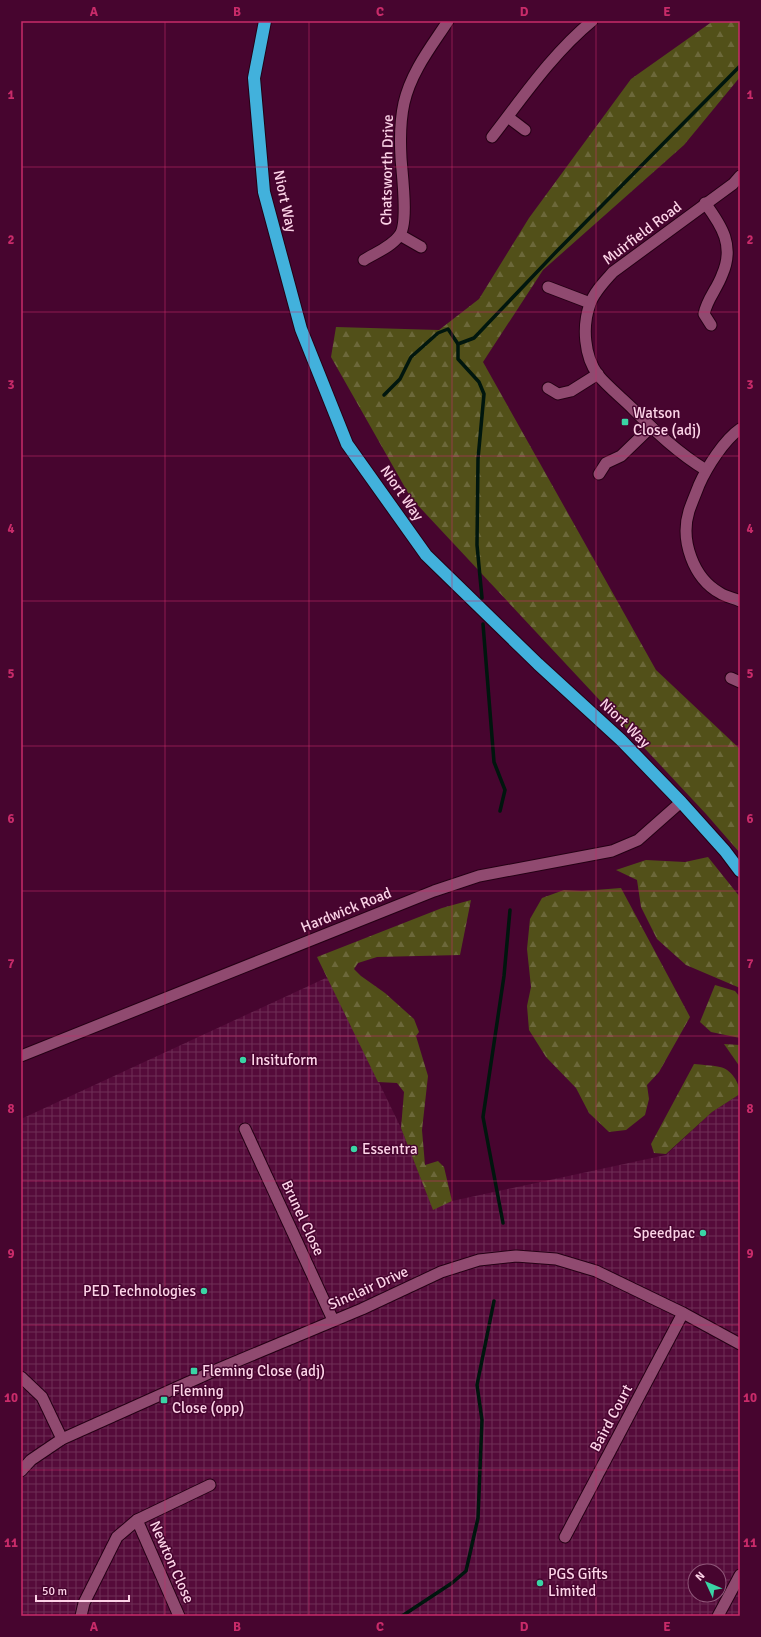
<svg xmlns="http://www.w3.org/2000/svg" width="761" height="1637" viewBox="0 0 761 1637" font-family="Signika,sans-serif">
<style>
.industrial{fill:url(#industrial-grid);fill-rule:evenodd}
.forest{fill:url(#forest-firs)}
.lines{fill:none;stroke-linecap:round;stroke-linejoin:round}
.stream{stroke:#00160e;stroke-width:3.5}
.street-casing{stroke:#250015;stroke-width:13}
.highway-casing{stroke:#250015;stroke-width:14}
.street{stroke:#904a70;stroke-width:11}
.highway{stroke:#42b1dc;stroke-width:12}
.grid{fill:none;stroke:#c82b69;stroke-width:1;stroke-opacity:0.55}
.poi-dot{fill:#3ad4a5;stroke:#47052f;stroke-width:1.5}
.labels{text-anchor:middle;stroke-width:3;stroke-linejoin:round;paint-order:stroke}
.street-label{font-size:15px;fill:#fcd3e7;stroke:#47052f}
.poi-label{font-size:15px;fill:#fcd3e7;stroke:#47052f;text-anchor:start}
.neatline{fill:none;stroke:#c82b69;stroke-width:1.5}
.grid-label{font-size:13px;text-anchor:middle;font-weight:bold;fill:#c82b69}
</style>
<defs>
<pattern id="industrial-grid" width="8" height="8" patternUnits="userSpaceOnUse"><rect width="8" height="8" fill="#550b3a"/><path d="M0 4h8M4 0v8" fill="none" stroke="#6e2e56"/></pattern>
<pattern id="forest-firs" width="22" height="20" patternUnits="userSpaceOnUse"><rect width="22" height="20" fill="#525019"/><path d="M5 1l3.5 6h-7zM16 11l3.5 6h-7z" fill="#6c683a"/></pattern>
</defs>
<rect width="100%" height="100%" fill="#47052f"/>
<path class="industrial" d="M328,977L401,1128L433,1209L452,1201L666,1155L712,1112L740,1094V1616H21V1119ZM695,1571H719V1595H695Z"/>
<g class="forest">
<polygon points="713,21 740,21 740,77 684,145 543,270 483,362 656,670 740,749 740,853 706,814 411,498 331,357 336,327 439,330 479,299 529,218 631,79"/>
<polygon points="708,857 740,897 740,988 686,965 657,939 641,907 637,880 616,870 646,860 685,862"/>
<polygon points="621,888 690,1017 659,1072 647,1085 649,1099 645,1115 626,1130 609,1132 589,1113 576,1088 546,1057 529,1030 527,1006 531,987 527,949 530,919 542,898 564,890 582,891"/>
<polygon points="471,900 460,955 377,957 358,963 354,969 361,976 385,993 414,1019 419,1032 416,1036 428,1076 422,1130 425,1165 438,1161 444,1167 452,1201 433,1210 401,1128 404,1092 397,1083 378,1082 317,957 442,908"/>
<polygon points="715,985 735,991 740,997 740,1038 711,1032 700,1022"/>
<polygon points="724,1044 740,1045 740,1067"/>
<path d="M694,1064C702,1065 711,1065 720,1067C731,1069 740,1083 740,1094L712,1112L666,1154L654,1153L651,1144Z"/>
</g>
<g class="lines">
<g class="stream">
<polyline points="384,395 400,379 411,357 438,333 448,329 458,344"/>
<polyline points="482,598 477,545 478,459 484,394 479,382 458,359 458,344 474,338 556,252 740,66"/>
<polyline points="483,624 494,762 505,790 500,811"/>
<polyline points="503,1223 483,1117 504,976 510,910"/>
<polyline points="402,1616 452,1583 466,1571 478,1518 482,1420 477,1385 494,1301"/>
</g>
<defs>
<g id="street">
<polyline points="508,117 525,130"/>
<path d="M492,137C523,97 553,53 592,21"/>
<path d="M705,203C722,226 735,246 722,275C717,289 707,299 704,314L711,325"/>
<polyline points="400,235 421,247"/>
<path d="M364,260C375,253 391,247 399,236C409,225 402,174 401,158C400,140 400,121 404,103C411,72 431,47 448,21"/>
<polyline points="548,287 590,303"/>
<polyline points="548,388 558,394 571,391 598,374"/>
<path d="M740,429C724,440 707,467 699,485C696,493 692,502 689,511C680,540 693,578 720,593C726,597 734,598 740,601"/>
<path d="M706,470C678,453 656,432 633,409C622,398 608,387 598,375C584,356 582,326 590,304C594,292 605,281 613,272L733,184L740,176"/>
<polyline points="599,474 606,463 621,456 651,427"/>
<polyline points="731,678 740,682"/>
<polyline points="21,1056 434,891 479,876 612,851 638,840 681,802"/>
<polyline points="245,1129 333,1320"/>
<polyline points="21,1377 42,1397 62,1439"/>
<polyline points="21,1471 31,1460 62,1439 216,1370 362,1309 441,1272 479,1260 516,1256 556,1259 596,1271 683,1313 740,1344"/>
<polyline points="137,1520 179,1616"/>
<polyline points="565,1537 683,1313"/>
<polyline points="81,1616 84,1603 117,1537 137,1520 210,1485"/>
<polyline points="718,1616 740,1575"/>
</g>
<polyline id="highway" points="265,21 254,78 264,192 301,329 347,444 426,555 538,664 621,740 681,802 725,851 740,871"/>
</defs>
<use href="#street" class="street-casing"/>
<use href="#highway" class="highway-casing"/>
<use href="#street" class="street"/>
<use href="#highway" class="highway"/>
</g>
<path class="grid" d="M165,21V1616M309,21V1616M452,21V1616M596,21V1616M21,167H740M21,312H740M21,456H740M21,601H740M21,746H740M21,891H740M21,1036H740M21,1181H740M21,1325H740M21,1470H740"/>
<g class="poi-dot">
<rect x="621" y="418" width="8" height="8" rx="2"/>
<circle cx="243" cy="1060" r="4"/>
<circle cx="354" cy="1149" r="4"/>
<circle cx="703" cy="1233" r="4"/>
<circle cx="204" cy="1291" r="4"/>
<rect x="190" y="1367" width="8" height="8" rx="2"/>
<rect x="160" y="1396" width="8" height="8" rx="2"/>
<circle cx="540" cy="1583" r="4"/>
</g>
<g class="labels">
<g class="street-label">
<text transform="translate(387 170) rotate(-89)" y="5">Chatsworth Drive</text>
<text transform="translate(285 201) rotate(78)" y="5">Niort Way</text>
<text transform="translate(642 233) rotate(-37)" y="5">Muirfield Road</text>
<text transform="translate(402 493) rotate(55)" y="5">Niort Way</text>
<text transform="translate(625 723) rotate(44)" y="5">Niort Way</text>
<text transform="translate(346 910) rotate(-22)" y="5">Hardwick Road</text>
<text transform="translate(303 1218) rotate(65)" y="5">Brunel Close</text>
<text transform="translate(368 1288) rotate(-24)" y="5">Sinclair Drive</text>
<text transform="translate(611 1418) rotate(-62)" y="5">Baird Court</text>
<text transform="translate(172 1562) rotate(66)" y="5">Newton Close</text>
</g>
<g class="poi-label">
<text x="633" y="418">Watson<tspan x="633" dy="17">Close (adj)</tspan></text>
<text x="251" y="1065">Insituform</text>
<text x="362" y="1154">Essentra</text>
<text x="695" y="1238" text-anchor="end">Speedpac</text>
<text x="196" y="1296" text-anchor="end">PED Technologies</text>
<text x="202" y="1376">Fleming Close (adj)</text>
<text x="172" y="1396">Fleming<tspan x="172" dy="17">Close (opp)</tspan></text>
<text x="548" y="1579">PGS Gifts<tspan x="548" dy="17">Limited</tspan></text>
</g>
</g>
<rect width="761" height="1637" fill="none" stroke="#47052f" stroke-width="44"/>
<g transform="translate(707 1583) rotate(314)"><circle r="19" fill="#47052f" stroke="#8f5779"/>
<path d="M0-3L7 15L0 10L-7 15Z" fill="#3ad4a5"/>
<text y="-6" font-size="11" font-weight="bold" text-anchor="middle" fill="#fcd3e7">N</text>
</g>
<path d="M36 1595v6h93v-6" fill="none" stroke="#fcd3e7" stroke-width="2"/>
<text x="42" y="1595" font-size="12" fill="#fcd3e7" stroke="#47052f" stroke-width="3" paint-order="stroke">50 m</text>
<rect x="22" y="22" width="717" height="1593" class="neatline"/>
<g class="grid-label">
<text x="94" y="16">A</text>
<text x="237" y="16">B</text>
<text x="380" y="16">C</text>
<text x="524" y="16">D</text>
<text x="667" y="16">E</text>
<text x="11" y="99">1</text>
<text x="750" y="99">1</text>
<text x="11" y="244">2</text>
<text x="750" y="244">2</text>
<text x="11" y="389">3</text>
<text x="750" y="389">3</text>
<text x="11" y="533">4</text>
<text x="750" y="533">4</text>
<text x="11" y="678">5</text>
<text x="750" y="678">5</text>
<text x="11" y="823">6</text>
<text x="750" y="823">6</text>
<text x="11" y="968">7</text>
<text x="750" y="968">7</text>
<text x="11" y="1113">8</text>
<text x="750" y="1113">8</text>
<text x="11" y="1258">9</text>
<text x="750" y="1258">9</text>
<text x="11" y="1402">10</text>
<text x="750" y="1402">10</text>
<text x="11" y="1547">11</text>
<text x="750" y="1547">11</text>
<text x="94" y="1631">A</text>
<text x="237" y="1631">B</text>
<text x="380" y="1631">C</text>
<text x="524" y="1631">D</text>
<text x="667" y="1631">E</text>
</g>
</svg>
